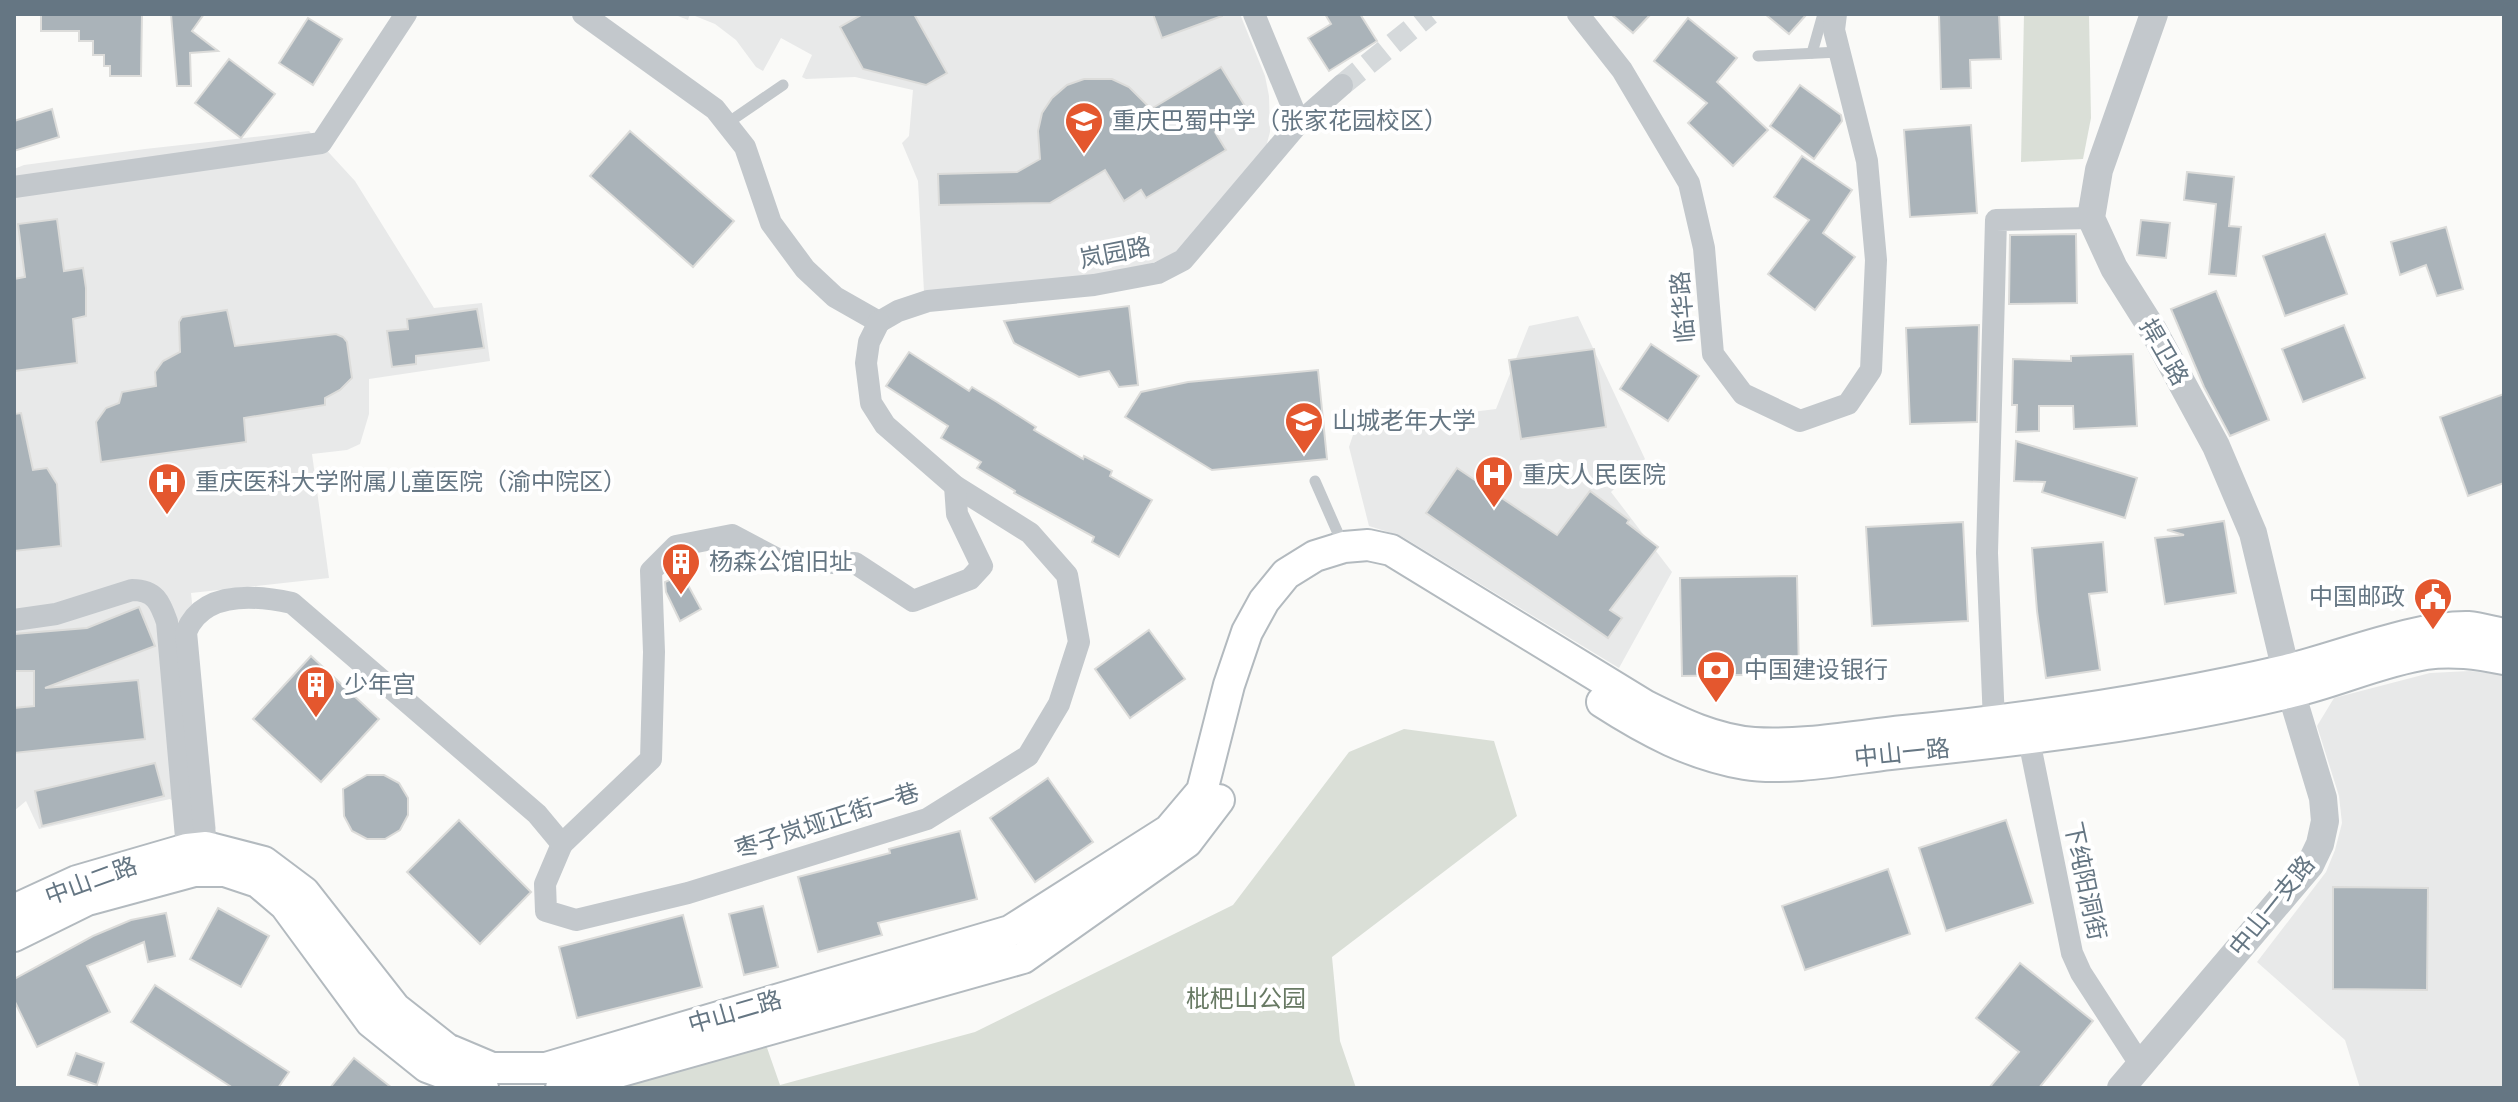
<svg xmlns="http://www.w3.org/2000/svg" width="2518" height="1102" viewBox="0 0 2518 1102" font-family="Helvetica,'Noto Sans SC',sans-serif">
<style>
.built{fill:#e8e9e9}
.green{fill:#dadfd7}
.building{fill:#aab3b9;stroke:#dcdcda;stroke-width:2}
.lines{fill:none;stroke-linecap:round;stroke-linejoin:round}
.minor-tunnel{stroke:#d5d9db;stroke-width:22;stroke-dasharray:22 11;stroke-linecap:butt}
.secondary-casing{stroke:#b3babf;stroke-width:34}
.service{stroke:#c3c8cc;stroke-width:11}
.minor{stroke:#c3c8cc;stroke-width:22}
.tertiary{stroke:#c3c8cc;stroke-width:28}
.secondary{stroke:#fff;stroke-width:30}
.labels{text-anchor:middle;stroke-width:8;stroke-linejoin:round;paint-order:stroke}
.poi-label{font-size:24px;fill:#657683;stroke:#fff;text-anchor:start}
.street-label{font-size:24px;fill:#657683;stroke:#fff}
.park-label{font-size:24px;fill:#687a64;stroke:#fff}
</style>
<rect width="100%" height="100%" fill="#fafaf8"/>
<g class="built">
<polygon points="673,14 1240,14 1265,76 1269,96 1270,132 1266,147 1185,246 1167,257 1150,264 1095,275 924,292 918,181 902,143 909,136 913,90 855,77 806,79 802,77 812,55 781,38 763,71 756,67 736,40 715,24 690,14 688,20"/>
<polygon points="309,131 355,181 434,308 482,303 490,361 369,379 369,414 360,444 347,450 312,454 329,578 191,593 216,829 170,799 39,829 26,801 14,811 14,169 24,165 145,149"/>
<polygon points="1578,316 1645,459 1611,492 1672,572 1619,668 1401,536 1369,526 1349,447 1353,435 1367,423 1383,417 1431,429 1440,416 1496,409 1529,326"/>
<polygon points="2470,671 2504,675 2504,1088 2360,1088 2345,1040 2257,962 2326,872 2335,850 2342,823 2339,796 2317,726 2334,698 2430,673"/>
</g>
<g class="green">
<polygon points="2024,14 2089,14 2091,118 2083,159 2021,162"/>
<polygon points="1404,729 1494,741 1517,816 1332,957 1340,1041 1356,1088 600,1088 765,1042 780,1085 975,1032 1233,905 1349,752"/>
</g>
<g class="building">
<polygon points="41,14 142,14 141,76 110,76 110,66 104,66 104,55 93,55 93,41 79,41 79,31 41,31"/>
<polygon points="171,14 204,14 192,31 218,51 190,53 191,86 177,86"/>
<polygon points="863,14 914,14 947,73 926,85 863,69 840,27"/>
<polygon points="1153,14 1222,14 1222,16 1162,38"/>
<polygon points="1325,14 1360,14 1377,41 1329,71 1308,38 1331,24"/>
<polygon points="1611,14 1651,14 1633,33"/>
<polygon points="1765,14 1807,14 1789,34"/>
<polygon points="1939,14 1999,14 2001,59 1970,60 1971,88 1941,89"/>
<polygon points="308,18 342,39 313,85 279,63"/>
<polygon points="1688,18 1737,58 1717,82 1768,130 1733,166 1688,123 1707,103 1654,61"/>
<polygon points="229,59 275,94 241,138 195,103"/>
<polygon points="1221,67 1248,111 1215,132 1226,150 1146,198 1141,190 1124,201 1105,170 1050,203 939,205 938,174 1017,172 1040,159 1038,131 1042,113 1052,98 1067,85 1084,79 1112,79 1129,87 1151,109"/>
<polygon points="1800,85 1841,115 1842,121 1814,159 1770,126"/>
<polygon points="52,109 59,137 14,151 14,121"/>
<polygon points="1971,125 1977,213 1910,217 1904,130"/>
<polygon points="630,131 734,221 693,267 590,176"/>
<polygon points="1802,156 1852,190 1823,233 1855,257 1815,310 1768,274 1809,220 1774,197"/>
<polygon points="2187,172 2234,177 2229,226 2241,227 2236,276 2209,274 2216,204 2184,200"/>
<polygon points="57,219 64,271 83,268 86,288 86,316 73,319 77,363 14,371 14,279 25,277 18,224"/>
<polygon points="2141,220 2170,223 2166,258 2137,255"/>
<polygon points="2446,227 2463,289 2437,296 2426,265 2400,275 2391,242"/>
<polygon points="2076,234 2077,303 2009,304 2010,235"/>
<polygon points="2325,234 2347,294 2285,316 2263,256"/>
<polygon points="2216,291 2269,420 2230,436 2204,387 2171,309"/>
<polygon points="1129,306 1138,385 1119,387 1109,371 1079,377 1014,343 1004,321"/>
<polygon points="477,309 484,348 416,356 416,364 392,367 387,331 408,329 407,319"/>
<polygon points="227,310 235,346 336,334 343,337 347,342 352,378 340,390 325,398 325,405 244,418 246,442 101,462 96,422 106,408 119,403 122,392 156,386 155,372 163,361 180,352 179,322 182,317"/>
<polygon points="1979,325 1977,422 1910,424 1906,328"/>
<polygon points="2344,325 2365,378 2303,402 2282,349"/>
<polygon points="1651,344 1699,376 1668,421 1620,389"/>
<polygon points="1594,349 1606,427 1521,439 1509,360"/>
<polygon points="909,352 969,391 972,387 997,402 1036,427 1034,430 1083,459 1084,456 1112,471 1110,476 1152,500 1119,557 1092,542 1094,537 1014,493 1015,491 977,468 981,462 941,438 948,426 886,386"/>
<polygon points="2133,354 2137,426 2074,429 2073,406 2039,406 2039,431 2016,432 2017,405 2012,405 2013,359 2071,361 2071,356"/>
<polygon points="1318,370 1327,459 1212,470 1125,417 1141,392 1188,382"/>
<polygon points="2504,394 2504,483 2468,496 2440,417"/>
<polygon points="21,413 33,470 47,468 57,484 61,546 14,551 14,414"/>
<polygon points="2016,441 2137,478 2125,518 2042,492 2045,482 2014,481"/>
<polygon points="1457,468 1557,535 1590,491 1629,520 1627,523 1658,547 1610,610 1622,618 1608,638 1426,513"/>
<polygon points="2224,521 2236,593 2165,604 2155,538 2184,535 2167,530"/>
<polygon points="1963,522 1968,621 1872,626 1866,527"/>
<polygon points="2103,542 2107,592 2089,594 2100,670 2046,678 2037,611 2032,548"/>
<polygon points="682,574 701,609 680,621 666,592 665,582"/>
<polygon points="1797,576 1799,674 1682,676 1680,578"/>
<polygon points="139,607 155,646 45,688 138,680 145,739 14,753 14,708 34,706 34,671 14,671 14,634 87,628"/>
<polygon points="1149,630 1185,679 1130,718 1095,669"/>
<polygon points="311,656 379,719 321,782 253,719"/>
<polygon points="155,763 164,796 42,826 35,791"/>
<polygon points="367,775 384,775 399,783 408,798 408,815 400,830 385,839 367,839 352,831 344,816 343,789"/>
<polygon points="1048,778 1093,842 1035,882 990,818"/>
<polygon points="459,820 531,892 480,944 407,872"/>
<polygon points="2006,820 2033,903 1946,931 1919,848"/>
<polygon points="960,831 977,899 878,923 882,935 818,952 798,877 890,853 889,849"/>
<polygon points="1888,869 1910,934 1805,970 1782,906"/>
<polygon points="2333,887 2428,888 2427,990 2333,989"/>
<polygon points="763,906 778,967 744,975 729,914"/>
<polygon points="218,908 269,936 241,987 190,959"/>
<polygon points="166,913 175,956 148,962 144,942 87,966 110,1012 37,1047 14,1000 14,979 93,936 131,920"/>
<polygon points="683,915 702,987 577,1018 559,947"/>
<polygon points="2020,963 2093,1021 2039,1088 1989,1088 2019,1052 1976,1018"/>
<polygon points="155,985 289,1072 278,1088 233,1088 131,1022"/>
<polygon points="76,1053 104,1063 97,1085 68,1075"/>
<polygon points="354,1058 392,1088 330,1088"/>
</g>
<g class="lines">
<polyline class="minor-tunnel" points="1342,85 1430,14"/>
<defs>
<g id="secondary">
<path d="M1602,702C1647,731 1692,755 1745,764C1786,771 1848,759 1890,754C2025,740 2160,724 2292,692C2336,682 2381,661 2426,654C2452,650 2478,654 2504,659"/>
<path d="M14,910L77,881L187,849L206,847L264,862L304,892L395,1008L447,1049L492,1068H546L1010,931L1169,830L1202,791L1229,685L1247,632L1264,601L1286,574L1315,556L1344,547L1368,545L1391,550L1646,706C1680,723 1715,740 1754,743C1804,746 1855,736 1904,731C2032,718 2161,699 2286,670C2340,657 2415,626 2468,627C2480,628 2493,632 2504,634"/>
<polyline points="14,936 87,900 194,871 225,871 258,882 285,905 371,1022 427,1067 483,1088"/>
<polyline points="561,1088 1023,958 1187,842 1219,800"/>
</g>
</defs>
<use href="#secondary" class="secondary-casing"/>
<g class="service">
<polyline points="1812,53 1823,14"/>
<polyline points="1758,56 1839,52"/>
<polyline points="726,124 783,85"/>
<polyline points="1315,481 1344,547"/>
</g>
<g class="minor">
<polyline points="583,14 715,109 745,147 771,223 805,269 835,297 879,322"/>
<polyline points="1254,14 1299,123"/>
<polyline points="1578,14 1622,70 1689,183 1704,248 1713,354 1743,394 1800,421 1848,404 1871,370 1876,260 1867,161 1834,30 1836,14"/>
<polyline points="14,187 321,143 406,14"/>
<polyline points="879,322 898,311 928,301 1094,285 1158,273 1183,260 1299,123 1342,85"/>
<path d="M14,620L56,614L132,590C155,590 160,602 167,622L187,849"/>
<polyline points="1994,722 1987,553 1996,220 2091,218"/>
<polyline points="2029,740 2072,953 2081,973 2140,1064"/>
<polyline points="562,844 545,884 546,911 576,920 688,893 927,819 1028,756 1059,704 1079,642 1067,575 1030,533 955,486 885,425 871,403 866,363 869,342 879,322"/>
<path d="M206,847L186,632C203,590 255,595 292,603L537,814L562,844L651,759L654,652L651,571L676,546L732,535L785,563H855L913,601L970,579L982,566L957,514L955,486"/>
</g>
<polyline class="tertiary" points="2121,1088 2310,865 2320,844 2325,821 2323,798 2291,692 2253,533 2216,446 2153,330 2114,268 2091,218 2099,170 2154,14"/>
<use href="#secondary" class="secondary"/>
</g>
<defs>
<symbol id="school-pin" viewBox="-11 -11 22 30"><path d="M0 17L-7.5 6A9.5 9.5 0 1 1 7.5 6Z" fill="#e4572e" stroke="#fff"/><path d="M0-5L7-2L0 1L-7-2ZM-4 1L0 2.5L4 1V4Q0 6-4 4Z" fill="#fff"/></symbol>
<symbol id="university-pin" viewBox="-11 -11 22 30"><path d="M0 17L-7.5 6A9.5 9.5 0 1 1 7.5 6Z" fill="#e4572e" stroke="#fff"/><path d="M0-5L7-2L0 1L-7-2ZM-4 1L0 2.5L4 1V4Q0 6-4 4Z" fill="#fff"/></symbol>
<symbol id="hospital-pin" viewBox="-11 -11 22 30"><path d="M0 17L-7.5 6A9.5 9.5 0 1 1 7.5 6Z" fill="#e4572e" stroke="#fff"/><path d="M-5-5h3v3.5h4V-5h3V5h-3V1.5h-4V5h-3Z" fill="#fff"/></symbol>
<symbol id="building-pin" viewBox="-11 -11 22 30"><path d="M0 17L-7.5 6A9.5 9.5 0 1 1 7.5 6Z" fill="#e4572e" stroke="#fff"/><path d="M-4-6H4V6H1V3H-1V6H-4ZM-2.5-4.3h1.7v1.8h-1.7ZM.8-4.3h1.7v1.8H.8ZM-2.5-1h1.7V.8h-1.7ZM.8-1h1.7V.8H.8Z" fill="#fff"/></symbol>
<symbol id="civic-pin" viewBox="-11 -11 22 30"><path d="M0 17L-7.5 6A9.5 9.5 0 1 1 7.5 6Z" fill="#e4572e" stroke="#fff"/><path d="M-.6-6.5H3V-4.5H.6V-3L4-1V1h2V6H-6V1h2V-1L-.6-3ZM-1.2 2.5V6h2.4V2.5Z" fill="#fff"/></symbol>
<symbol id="bank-pin" viewBox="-11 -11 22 30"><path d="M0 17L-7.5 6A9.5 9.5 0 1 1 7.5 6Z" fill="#e4572e" stroke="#fff"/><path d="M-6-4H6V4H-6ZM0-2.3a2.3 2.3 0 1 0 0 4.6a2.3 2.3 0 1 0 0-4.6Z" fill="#fff"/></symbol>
</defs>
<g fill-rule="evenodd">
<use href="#school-pin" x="1062" y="99" width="44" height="60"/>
<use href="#university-pin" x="1282" y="399" width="44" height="60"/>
<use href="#hospital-pin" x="1472" y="453" width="44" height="60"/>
<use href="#hospital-pin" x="145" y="460" width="44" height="60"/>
<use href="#building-pin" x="659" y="540" width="44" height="60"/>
<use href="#civic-pin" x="2411" y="575" width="44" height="60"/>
<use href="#bank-pin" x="1694" y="648" width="44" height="60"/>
<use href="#building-pin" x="294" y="663" width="44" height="60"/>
</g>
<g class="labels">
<g class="poi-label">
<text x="1112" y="129">重庆巴蜀中学（张家花园校区）</text>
<text x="1332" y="429">山城老年大学</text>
<text x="1522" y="483">重庆人民医院</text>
<text x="195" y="490">重庆医科大学附属儿童医院（渝中院区）</text>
<text x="709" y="570">杨森公馆旧址</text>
<text x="2405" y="605" text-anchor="end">中国邮政</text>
<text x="1744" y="678">中国建设银行</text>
<text x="344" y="693">少年宫</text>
</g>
<g class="street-label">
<text transform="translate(1115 253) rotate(-11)" y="8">岚园路</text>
<text transform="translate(1683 307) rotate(-95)" y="8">临华路</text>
<text transform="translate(2164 352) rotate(60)" y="8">捍卫路</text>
<text transform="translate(1902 753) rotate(-6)" y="8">中山一路</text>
<text transform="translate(827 821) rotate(-18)" y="8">枣子岚垭正街一巷</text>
<text transform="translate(91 881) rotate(-20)" y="8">中山二路</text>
<text transform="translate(2085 881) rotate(78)" y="8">下纯阳洞街</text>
<text transform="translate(2272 906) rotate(-51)" y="8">中山一支路</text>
<text transform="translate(735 1012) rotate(-16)" y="8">中山二路</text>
</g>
<g class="park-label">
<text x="1246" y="1007">枇杷山公园</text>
</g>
</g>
<rect width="2518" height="1102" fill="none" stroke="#657683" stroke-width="32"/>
</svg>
